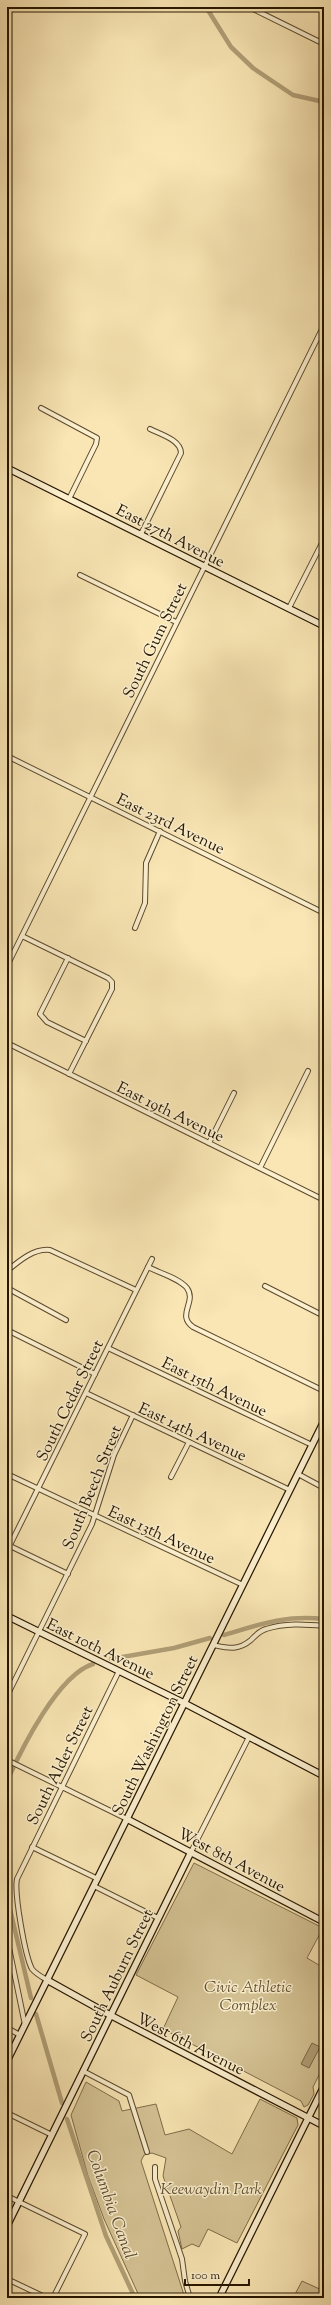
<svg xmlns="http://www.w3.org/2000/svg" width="331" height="2305" viewBox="0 0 331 2305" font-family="'Sorts Mill Goudy',serif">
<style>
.green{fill:#d5c395;stroke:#7e6c4a}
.water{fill:#b19f77;stroke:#796847}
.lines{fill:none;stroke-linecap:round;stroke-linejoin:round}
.canal{stroke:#b19f77;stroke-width:4.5}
.street-casing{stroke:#5b4a2d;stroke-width:6}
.secondary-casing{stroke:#261600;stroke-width:8}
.street{stroke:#fbefce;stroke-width:4}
.secondary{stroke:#fbefce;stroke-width:5.5}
.labels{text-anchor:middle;stroke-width:3;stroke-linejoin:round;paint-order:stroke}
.street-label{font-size:16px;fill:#261600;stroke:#fbefce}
.park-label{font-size:16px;font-style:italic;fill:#635334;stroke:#fbefce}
.water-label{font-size:17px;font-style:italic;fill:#5e4d30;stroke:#fbefce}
</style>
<rect width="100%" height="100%" fill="#f9e6b4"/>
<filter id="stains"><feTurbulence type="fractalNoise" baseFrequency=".005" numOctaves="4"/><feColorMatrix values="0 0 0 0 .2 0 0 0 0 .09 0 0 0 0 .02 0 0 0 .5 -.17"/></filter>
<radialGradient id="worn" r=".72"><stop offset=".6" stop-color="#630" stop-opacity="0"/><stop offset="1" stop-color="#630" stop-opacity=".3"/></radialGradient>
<g class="green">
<polygon points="194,1863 323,1928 307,1958 324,1968 324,2065 313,2087 314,2094 308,2105 304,2107 301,2101 163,2029 178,1997 136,1975"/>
<polygon points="86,2082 119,2101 122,2111 156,2104 165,2135 189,2129 232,2154 260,2099 297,2118 298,2125 237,2243 208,2229 199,2247 192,2244 182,2249 178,2231 181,2227 163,2176 166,2158 152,2153 144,2155 141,2161 185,2298 140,2298 104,2219 88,2176 71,2115"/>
<polygon points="302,2281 324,2291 324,2298 293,2298"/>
</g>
<polygon class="water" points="312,2043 320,2047 309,2068 301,2064"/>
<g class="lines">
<g class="canal">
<polyline points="206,7 231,47 253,68 293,95 324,102"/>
<path d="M224,1635C261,1624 285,1615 324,1619"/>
<polyline points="111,1659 174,1648 210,1638"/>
<path d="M7,1781C22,1748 58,1675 93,1664"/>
<polyline points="7,1866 9,1905 31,1998"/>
<polyline points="36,2014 62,2103"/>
<polyline points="67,2119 106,2236 135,2298"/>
</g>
<defs>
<g id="street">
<polyline points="249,7 324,44"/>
<polyline points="41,408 97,438 96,444 69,499"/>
<path d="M141,534L181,453C181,440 160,434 150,429"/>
<polyline points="80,575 176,622"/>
<polyline points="289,608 324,539"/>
<polyline points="7,756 324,913"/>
<polyline points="135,928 145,903 146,863 160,831"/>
<polyline points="22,936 108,978 112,982 112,989 69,1074"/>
<polyline points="68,958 40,1014 47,1022 86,1041"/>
<polyline points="7,966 324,325"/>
<polyline points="7,1043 324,1200"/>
<polyline points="209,1143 234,1093"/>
<polyline points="260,1168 308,1071"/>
<path d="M148,1267C159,1273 179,1278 187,1288C197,1302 176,1315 193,1327L324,1391"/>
<path d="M7,1271C19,1261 34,1248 50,1250L136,1290"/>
<polyline points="265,1286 324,1316"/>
<polyline points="7,1288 66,1320"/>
<polyline points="7,1330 95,1374"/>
<polyline points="108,1348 312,1445"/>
<polyline points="86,1393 290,1490"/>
<polyline points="7,1474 243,1585"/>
<polyline points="298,1474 324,1488"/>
<polyline points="171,1477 189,1442"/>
<polyline points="10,1546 68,1574"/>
<polyline points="7,1551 152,1259"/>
<path d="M213,1645C228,1648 238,1651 251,1640C255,1636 259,1631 266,1629C285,1623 304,1624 324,1626"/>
<polyline points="7,1696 92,1524 114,1455 133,1415"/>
<polyline points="7,1760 127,1819"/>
<polyline points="32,1847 98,1879"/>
<polyline points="191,1852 249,1737"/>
<polyline points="94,1886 158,1918"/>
<polyline points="7,1938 25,2025"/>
<path d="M47,1980C42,1977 36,1974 32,1969C25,1956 14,1893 17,1879L119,1671"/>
<polyline points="7,2028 20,2035"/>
<polyline points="83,2071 129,2095 147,2152"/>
<polyline points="7,2113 52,2135"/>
<polyline points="155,2167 155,2179 182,2259 185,2281 190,2298"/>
<polyline points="7,2196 85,2234 53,2298"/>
<polyline points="7,2279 47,2298"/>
</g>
<g id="secondary">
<polyline points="7,468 324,626"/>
<polyline points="7,1616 184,1703 324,1776"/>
<polyline points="127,1819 324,1922"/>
<polyline points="47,1980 110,2015 324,2126"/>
<polyline points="7,2061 324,1421"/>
<polyline points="7,2226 191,1852"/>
<polyline points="219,2298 324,2086"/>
</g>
</defs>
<use href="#street" class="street-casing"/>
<use href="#secondary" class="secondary-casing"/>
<use href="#street" class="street"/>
<use href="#secondary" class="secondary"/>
</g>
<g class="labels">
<g class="street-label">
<text transform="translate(171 535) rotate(27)" y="6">East 27th Avenue</text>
<text transform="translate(154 640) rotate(-64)" y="6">South Gum Street</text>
<text transform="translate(171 823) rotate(26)" y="6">East 23rd Avenue</text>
<text transform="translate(171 1111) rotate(26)" y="6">East 19th Avenue</text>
<text transform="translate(215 1386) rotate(26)" y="6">East 15th Avenue</text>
<text transform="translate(69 1400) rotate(-64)" y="6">South Cedar Street</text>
<text transform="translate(193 1431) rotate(25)" y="6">East 14th Avenue</text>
<text transform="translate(91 1487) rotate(-68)" y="6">South Beech Street</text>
<text transform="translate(162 1534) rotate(25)" y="6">East 13th Avenue</text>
<text transform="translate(101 1648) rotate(26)" y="6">East 10th Avenue</text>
<text transform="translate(154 1735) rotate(-64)" y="6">South Washington Street</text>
<text transform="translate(59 1765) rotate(-64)" y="6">South Alder Street</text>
<text transform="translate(232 1859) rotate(28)" y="6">West 8th Avenue</text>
<text transform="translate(116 1975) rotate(-64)" y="6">South Auburn Street</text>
<text transform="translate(191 2043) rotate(27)" y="6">West 6th Avenue</text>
</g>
<g class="park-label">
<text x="248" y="1992">Civic Athletic<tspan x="248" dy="18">Complex</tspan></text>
<text x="211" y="2194">Keewaydin Park</text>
</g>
<g class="water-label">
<text transform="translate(112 2204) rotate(70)" y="6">Columbia Canal</text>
</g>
</g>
<rect width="331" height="2305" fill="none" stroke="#f9e6b4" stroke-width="24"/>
<rect x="8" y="8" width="315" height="2289" fill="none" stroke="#261600" stroke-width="2"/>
<rect x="12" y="12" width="307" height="2281" fill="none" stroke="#261600"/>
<path d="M185 2279v6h64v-6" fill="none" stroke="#261600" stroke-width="2"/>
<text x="191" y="2279" font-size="12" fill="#261600" stroke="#fbefce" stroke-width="3" paint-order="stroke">100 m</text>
<rect width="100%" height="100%" filter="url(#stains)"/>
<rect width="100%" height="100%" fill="url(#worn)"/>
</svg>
